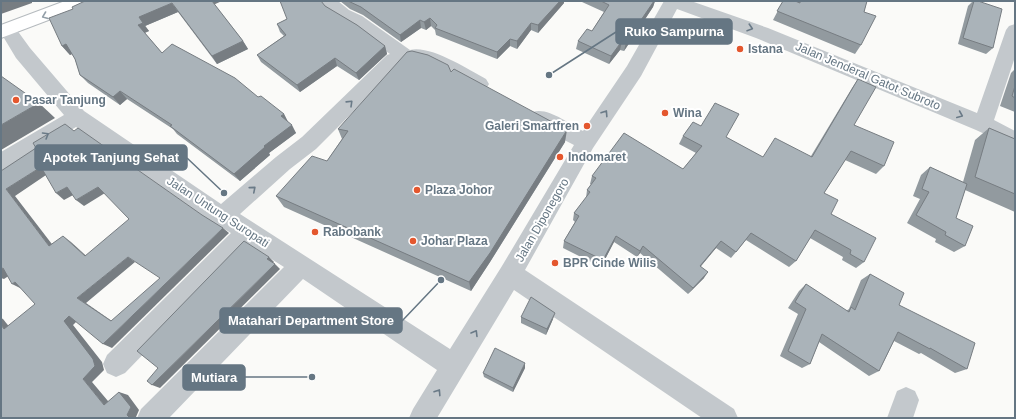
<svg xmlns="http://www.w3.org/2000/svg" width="1016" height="419" viewBox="0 0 1016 419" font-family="Helvetica,sans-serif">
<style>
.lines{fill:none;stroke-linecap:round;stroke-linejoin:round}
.major-casing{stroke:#b5babe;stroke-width:2}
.minor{fill:#c3c8cc;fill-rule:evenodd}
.major{fill:#fff;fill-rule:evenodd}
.wall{fill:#929a9f}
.shaded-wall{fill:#777d82}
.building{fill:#aab3b9;stroke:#777d82;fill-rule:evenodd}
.oneway{stroke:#939fa8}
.oneway2{stroke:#6a7a87}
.poi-dot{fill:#e4572e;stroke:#fff;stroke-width:1.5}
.labels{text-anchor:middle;stroke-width:4;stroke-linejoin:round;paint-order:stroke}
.poi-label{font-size:12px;font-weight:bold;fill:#657683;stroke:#fff;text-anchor:start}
.street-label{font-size:12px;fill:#657683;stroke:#fff}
.leader{fill:none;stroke:#657683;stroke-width:1.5}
.callout-dot{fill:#657683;stroke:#fff;stroke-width:1.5}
.callout{fill:#657683;stroke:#657683;stroke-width:1.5}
.callout-label{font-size:13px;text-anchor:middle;font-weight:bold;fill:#fff}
</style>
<rect width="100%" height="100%" fill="#fafaf8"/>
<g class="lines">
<defs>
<polygon id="major" points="65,1 91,1 88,5 1,38 1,25"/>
</defs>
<use href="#major" class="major-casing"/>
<g class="minor">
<path d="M318,1H338L349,10L362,16L410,50C431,45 467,69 486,79L489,84L486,89L479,91L472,89L431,66L415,62L400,65L316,149L290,169L240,214L450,349L502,266L574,145L533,124L530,118L533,112C548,107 569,124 583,131L627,66L664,1H691L768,28L977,113L1006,30L1009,26L1015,24V57L994,120L1015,131V148L976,130L756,38L677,9L641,76L593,148L525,270L734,409L738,418H702L514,290L437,418H409L413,409L437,370L303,279L169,418H137L141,409L284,267L249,245L125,373L116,377L107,373L103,364L107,355L231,233L209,220L76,127L8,168L1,171V152L64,115L16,58L1,33V27L8,24L14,26L30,48L84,111L221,204L276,157L302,137L387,55L390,54C377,45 364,33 350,25C339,18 326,13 318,1Z"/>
<polygon points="906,387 915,391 919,400 913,418 887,418 897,391"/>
</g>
<use href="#major" class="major"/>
</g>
<g class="wall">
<polygon points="340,1 564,1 564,3 538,33 531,30 517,49 510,46 497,59 436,35 435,30 431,26 426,30 421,28 401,42 363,15 350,9"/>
<polygon points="582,1 655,1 653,7 624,51 620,50 609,64 576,49 578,41 592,31 604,12 582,2"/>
<polygon points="783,1 799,2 799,1 867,1 864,12 861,45 855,54 773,20"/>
<polygon points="973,1 978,1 993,48 986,54 958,44 968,6"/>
<polygon points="214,4 243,41 248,49 217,64 178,12 145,26 149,31 145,33 162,53 258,97 284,114 288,122 296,133 269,153 270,155 240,181 177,134 173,129 127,99 120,105 88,83 80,75 75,59 72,54 70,55 62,46 73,9"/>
<polygon points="325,6 385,46 387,54 359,80 337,66 300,92 261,62 257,55 284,36 280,32 277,24 287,19"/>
<polygon points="1015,69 1015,112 1000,106 1011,73"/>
<polygon points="451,72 565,142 490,262 471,291 284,207 276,196 327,161 342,139 338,129"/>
<polygon points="858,79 854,125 884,166 876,174 845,160 824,193 831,214 864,262 856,268 842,260 843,257 810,238 796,261 789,267 746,240 731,258 716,248 701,266 704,278 688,294 640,253 637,257 614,242 601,267 563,248 564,241 575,222 573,220 574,213 586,198 587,190 591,184 590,184 592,176 683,169 696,153 679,144 683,136 701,126 726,137 762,157 811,156 852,88"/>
<polygon points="989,128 1015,139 1015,212 965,190 956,218 965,246 954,252 935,242 936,239 907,223 920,199 913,196 921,175 930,167 963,182 975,140"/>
<polygon points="870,274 899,305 967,369 955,373 921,353 919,354 894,341 879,371 869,376 819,342 810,364 802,368 780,356 798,314 788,308 799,291 806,284 846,311 849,309 861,280"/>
<polygon points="521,317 553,319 546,335 521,323"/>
<polygon points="525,368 513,392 484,377 483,373"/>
</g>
<g class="shaded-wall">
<polygon points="2,1 32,1 32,3 1,14 1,2"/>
<polygon points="210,1 222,1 213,5"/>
<polygon points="560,1 564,1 564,3 538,33 538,25"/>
<polygon points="654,1 655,1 653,7 624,51 626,42"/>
<polygon points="172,3 178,12 145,26 139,17"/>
<polygon points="430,18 431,26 426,30 424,22"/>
<polygon points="420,20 421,28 401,42 400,35"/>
<polygon points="143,23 149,31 144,33 138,25"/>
<polygon points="531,23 531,30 517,49 517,41"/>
<polygon points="510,39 510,46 497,59 497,52"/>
<polygon points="243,41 248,49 217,64 212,56"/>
<polygon points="622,41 620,50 609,64 611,56"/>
<polygon points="66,44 74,53 70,55 62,46"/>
<polygon points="385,46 387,54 359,80 356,73"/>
<polygon points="335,58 337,66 300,92 297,85"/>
<polygon points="120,91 127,99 120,105 113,97"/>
<polygon points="39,103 55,118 1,150 1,125"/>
<polygon points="284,114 288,122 281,116"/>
<polygon points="292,125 296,133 269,153 270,155 240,181 234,174 264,146"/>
<polygon points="567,130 565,142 490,262 471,291 469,282"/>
<polygon points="41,167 49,173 15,196 58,252 49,246 6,189"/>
<polygon points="67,187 75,194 64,200 56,193"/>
<polygon points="98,187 105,193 84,206 76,200"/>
<polygon points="223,228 229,233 112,348 103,344"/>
<polygon points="63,236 71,242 93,262 85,256"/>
<polygon points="616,236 614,242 601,267 603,260"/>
<polygon points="721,241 716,248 696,272 700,266"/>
<polygon points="643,246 640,253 637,257 640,251"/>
<polygon points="128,257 135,262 86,303 119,326 111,321 77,298"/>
<polygon points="269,257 274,262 272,264 267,259"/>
<polygon points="275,264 280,269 160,388 152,385"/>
<polygon points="3,268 13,273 4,279 1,278 1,269"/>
<polygon points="708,272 704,278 688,294 693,288"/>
<polygon points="15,282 22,289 12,284"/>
<polygon points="555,313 553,319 546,335 547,329"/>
<polygon points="69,316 78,320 73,325 102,362 104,370 92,382 113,407 104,405 83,379 64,321"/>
<polygon points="1,318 3,319 15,334 4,329 1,325"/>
<polygon points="525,363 525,368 513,392 513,388"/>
<polygon points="119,392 128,395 139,410 136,417 136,418 128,418 127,415"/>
</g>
<g class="building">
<polygon points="85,1 212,1 243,41 212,56 172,3 139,17 143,23 138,25 162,53 172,44 235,78 258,97 261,96 284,114 281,116 292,125 264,146 265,147 234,174 170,126 172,125 120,91 113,97 80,75 75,59 66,44 62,46 49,18 73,9 72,7"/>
<polygon points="280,1 321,1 325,6 357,25 385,46 356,73 335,58 297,85 257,55 286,35 277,24 287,19"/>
<polygon points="348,1 347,1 560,1 538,25 531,23 517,41 510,39 497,52 435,28 437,25 430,18 424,22 420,20 400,35 361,7"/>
<polygon points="601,1 654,1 626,42 622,41 611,56 578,41 587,29 592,31 609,5"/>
<polygon points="783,1 795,1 800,3 800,1 867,1 864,12 876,16 861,45 777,11"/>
<polygon points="974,1 978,1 1002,9 993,48 963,38"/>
<polygon points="412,51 428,55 448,65 451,72 454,69 567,130 490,253 469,282 276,196 312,156 327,161 348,131 338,129 407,52"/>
<polygon points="1,76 39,103 1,125"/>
<polygon points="858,79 876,87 854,125 894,142 884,166 851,151 824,193 838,200 831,214 876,238 864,262 850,254 851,250 815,230 796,261 751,233 736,252 721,241 700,266 708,272 693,288 643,246 640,251 616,236 603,260 564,241 579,216 574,213 590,192 587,190 596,178 592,176 624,133 683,169 702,146 683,136 693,122 701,126 715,103 739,114 726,137 763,157 775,138 812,157"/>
<polygon points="1015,86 1015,98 1012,96"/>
<path d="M65,124L74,131L78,128L202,215L223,228L103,344L69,316L64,321L93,359L95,366L83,379L104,405L119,392L131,407L127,415L129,417L128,418H1V325L4,329L35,304L15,282L12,284L3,268L1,269V171L36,148L33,143ZM41,167L56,193L67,187L76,200L98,187L129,219L85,256L63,236L49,246L6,189ZM128,257L160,278L111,321L77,298Z"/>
<polygon points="989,128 1015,139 1015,194 975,177"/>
<polygon points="930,167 967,184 956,218 973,226 965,246 945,235 946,232 916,215 929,192 922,189"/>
<polygon points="244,241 269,257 267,259 275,264 152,385 147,381 158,368 137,351"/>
<polygon points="870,274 904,293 899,305 975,343 967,369 930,348 930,349 898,332 879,371 822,334 810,364 788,351 806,309 795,302 806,284 849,312 851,307 855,310"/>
<polygon points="531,297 555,313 547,329 521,317"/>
<polygon points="495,348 525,363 513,388 483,373"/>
</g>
<defs><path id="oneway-chevron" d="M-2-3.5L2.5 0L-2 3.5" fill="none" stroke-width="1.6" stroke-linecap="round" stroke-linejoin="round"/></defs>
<use class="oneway" href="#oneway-chevron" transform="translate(45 16) rotate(159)"/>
<g class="oneway2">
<use href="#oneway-chevron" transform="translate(750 28) rotate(18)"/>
<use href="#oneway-chevron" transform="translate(350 103) rotate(-44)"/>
<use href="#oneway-chevron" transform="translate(605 113) rotate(-57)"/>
<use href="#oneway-chevron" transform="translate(960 115) rotate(23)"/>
<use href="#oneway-chevron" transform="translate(46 135) rotate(-31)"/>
<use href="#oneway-chevron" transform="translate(253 189) rotate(-41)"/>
<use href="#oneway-chevron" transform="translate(475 333) rotate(-59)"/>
<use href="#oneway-chevron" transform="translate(438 392) rotate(-57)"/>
</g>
<g class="poi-dot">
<circle cx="740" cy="49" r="4"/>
<circle cx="16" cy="100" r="4"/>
<circle cx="665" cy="113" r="4"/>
<circle cx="587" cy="126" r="4"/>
<circle cx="560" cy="157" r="4"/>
<circle cx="417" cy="190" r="4"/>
<circle cx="315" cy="232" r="4"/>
<circle cx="413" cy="241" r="4"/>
<circle cx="555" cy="263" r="4"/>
</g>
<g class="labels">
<g class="poi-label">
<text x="748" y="53">Istana</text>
<text x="24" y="104">Pasar Tanjung</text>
<text x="673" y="117">Wina</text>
<text x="579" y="130" text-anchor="end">Galeri Smartfren</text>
<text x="568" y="161">Indomaret</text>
<text x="425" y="194">Plaza Johor</text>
<text x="323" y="236">Rabobank</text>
<text x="421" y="245">Johar Plaza</text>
<text x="563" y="267">BPR Cinde Wilis</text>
</g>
<g class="street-label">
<text transform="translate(868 76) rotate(23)" y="4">Jalan Jenderal Gatot Subroto</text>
<text transform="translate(218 212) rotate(33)" y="4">Jalan Untung Suropati</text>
<text transform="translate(542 220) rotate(-60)" y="4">Jalan Diponegoro</text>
</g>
</g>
<path class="leader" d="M549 75L616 32M224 193L187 158M441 280L402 321M312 377L245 377"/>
<g class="callout-dot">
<circle cx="549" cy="75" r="4"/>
<circle cx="224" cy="193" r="4"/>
<circle cx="441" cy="280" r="4"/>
<circle cx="312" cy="377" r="4"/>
</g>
<g class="callout">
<rect x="616" y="19" width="116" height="25" rx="4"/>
<rect x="35" y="145" width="152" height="25" rx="4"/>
<rect x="220" y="308" width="182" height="25" rx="4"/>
<rect x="183" y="365" width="62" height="25" rx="4"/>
</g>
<g class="callout-label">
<text x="674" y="36">Ruko Sampurna</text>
<text x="111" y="162">Apotek Tanjung Sehat</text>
<text x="311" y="325">Matahari Department Store</text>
<text x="214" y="382">Mutiara</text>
</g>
<rect width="1016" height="419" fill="none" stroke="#657683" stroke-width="4"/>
</svg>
